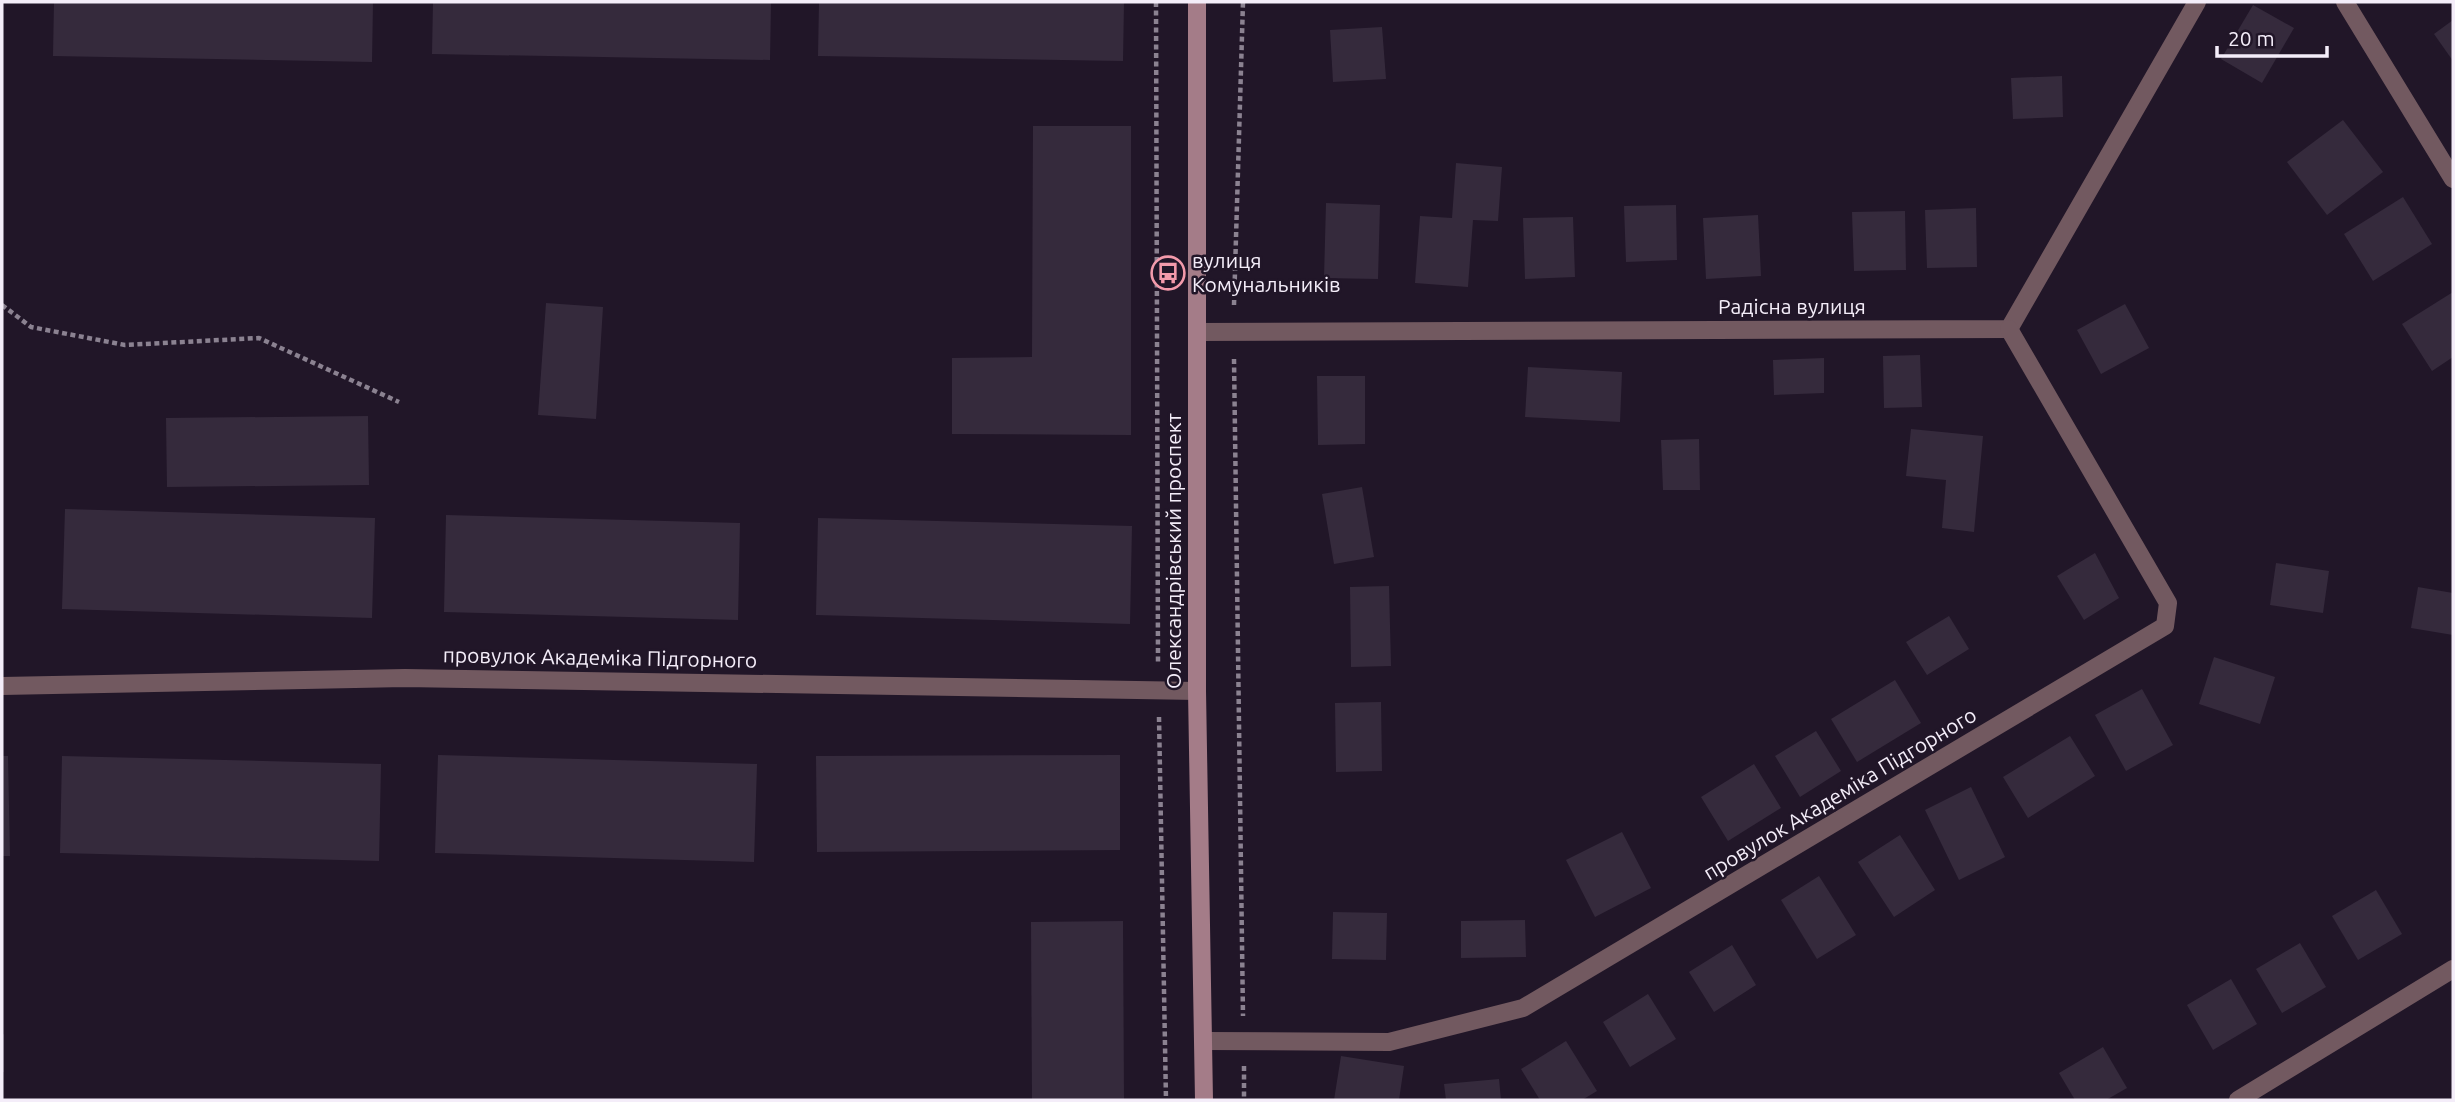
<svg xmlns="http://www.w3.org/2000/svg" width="2455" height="1102" viewBox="0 0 2455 1102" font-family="Ubuntu,sans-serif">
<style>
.building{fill:#352a3c}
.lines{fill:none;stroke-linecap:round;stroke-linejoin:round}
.path{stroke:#8b8291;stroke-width:4.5;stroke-dasharray:5 3.5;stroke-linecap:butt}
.street{stroke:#725960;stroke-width:18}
.secondary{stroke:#a47c88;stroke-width:18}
.labels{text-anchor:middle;stroke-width:5;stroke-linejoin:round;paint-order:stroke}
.poi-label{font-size:21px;fill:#f4edf9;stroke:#211628;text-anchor:start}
.street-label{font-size:21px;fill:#f4edf9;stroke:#211628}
</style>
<rect width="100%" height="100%" fill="#211628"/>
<g class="building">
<polygon points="54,2 373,2 372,62 53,56"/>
<polygon points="433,2 771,2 770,60 432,54"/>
<polygon points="819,2 1124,2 1123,61 818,56"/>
<polygon points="2253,5 2294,28 2262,83 2221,59"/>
<polygon points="2453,20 2453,61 2434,34"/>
<polygon points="1382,27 1386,79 1333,82 1330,30"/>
<polygon points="2062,76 2063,117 2013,119 2011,78"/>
<polygon points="2343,120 2383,172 2327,215 2287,162"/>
<polygon points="1033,126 1131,126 1131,435 952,434 952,358 1032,357"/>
<polygon points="1456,163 1502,167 1498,221 1473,220 1468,287 1415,283 1420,216 1452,218"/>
<polygon points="2403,197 2432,244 2373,281 2344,234"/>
<polygon points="1326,203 1380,205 1378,279 1324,278"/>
<polygon points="1676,205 1677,260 1626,262 1624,206"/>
<polygon points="1976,208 1977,267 1927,268 1925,210"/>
<polygon points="1905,211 1906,270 1854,271 1852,212"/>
<polygon points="1758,215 1761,276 1706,279 1703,218"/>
<polygon points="1573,217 1575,277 1525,279 1523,218"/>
<polygon points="2453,292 2453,357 2432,371 2402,324"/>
<polygon points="546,303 603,307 596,419 538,415"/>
<polygon points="2125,304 2149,348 2101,374 2077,330"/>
<polygon points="1920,355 1922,407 1884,408 1883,356"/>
<polygon points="1824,358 1824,393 1774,395 1773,360"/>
<polygon points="1528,367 1622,372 1620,422 1525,417"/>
<polygon points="1317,376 1365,376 1365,444 1318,445"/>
<polygon points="368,416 369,485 167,487 166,418"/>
<polygon points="1911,429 1983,436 1974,532 1942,528 1946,480 1906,476"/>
<polygon points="1699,439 1700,490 1663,490 1661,440"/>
<polygon points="1362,487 1374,557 1334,564 1322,494"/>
<polygon points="65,509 375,518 372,618 62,609"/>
<polygon points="446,515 740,523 738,620 444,612"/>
<polygon points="818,518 1132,526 1130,624 816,615"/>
<polygon points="2095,553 2119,598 2084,620 2057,576"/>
<polygon points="2276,563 2329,571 2323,613 2270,605"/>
<polygon points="1389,586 1391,666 1351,667 1350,587"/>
<polygon points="2418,587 2453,593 2453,635 2411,628"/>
<polygon points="1949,616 1969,649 1927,675 1906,642"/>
<polygon points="2214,657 2275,677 2260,724 2199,704"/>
<polygon points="1895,680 1921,723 1857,762 1831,719"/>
<polygon points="2142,689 2173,745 2126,771 2095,715"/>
<polygon points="1381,702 1382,771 1336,772 1335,703"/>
<polygon points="1816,731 1841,771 1800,797 1775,756"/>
<polygon points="2070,736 2095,776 2028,818 2003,777"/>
<polygon points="438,755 757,764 754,862 435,853"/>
<polygon points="1120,755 1120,850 817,852 816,756"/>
<polygon points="2,756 8,756 10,856 2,856"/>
<polygon points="62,756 381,764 379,861 60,853"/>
<polygon points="1754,764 1781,808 1728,841 1701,797"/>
<polygon points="1971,787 2005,857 1959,880 1925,810"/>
<polygon points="1622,832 1651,888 1595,917 1566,860"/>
<polygon points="1900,835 1935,890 1894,917 1858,862"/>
<polygon points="1819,876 1856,935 1817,959 1781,900"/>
<polygon points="2376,890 2402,934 2358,960 2332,916"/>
<polygon points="1333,912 1387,913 1386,960 1332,959"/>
<polygon points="1525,920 1526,957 1461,958 1461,921"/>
<polygon points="1123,921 1124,1100 1032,1100 1031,922"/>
<polygon points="2300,943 2326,987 2282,1013 2256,969"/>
<polygon points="1732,945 1756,985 1714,1012 1689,972"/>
<polygon points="2231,979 2257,1024 2213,1050 2187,1005"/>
<polygon points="1648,994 1676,1039 1630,1067 1603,1022"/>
<polygon points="4,1034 4,1072 2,1072 2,1035"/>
<polygon points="1566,1041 1597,1091 1582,1100 1540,1100 1521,1069"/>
<polygon points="2103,1047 2127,1088 2106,1100 2075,1100 2059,1073"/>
<polygon points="1341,1056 1404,1066 1399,1100 1334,1100"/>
<polygon points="1499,1079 1501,1100 1446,1100 1444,1084"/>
</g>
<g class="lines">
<g class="path">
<polyline points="1156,2 1158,662"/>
<polyline points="2,305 31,327 125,345 259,338 399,402"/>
<polyline points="1234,305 1243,2"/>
<polyline points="1234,359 1243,1016"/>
<polyline points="1159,717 1166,1100"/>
<polyline points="1244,1066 1244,1100"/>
</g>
<g class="street">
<polyline points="2345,2 2453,179"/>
<polyline points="1197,332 2009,329 2197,2"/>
<polyline points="2,686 405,678 1197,691"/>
<polyline points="1204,1041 1389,1042 1523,1008 2165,626 2168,603 2009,329"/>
<polyline points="2238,1100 2453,969"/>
</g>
<polyline class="secondary" points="1197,2 1197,691 1204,1100"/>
</g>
<defs>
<symbol id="bus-ring" viewBox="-11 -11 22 22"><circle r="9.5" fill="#211628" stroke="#f39aab" stroke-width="1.5"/><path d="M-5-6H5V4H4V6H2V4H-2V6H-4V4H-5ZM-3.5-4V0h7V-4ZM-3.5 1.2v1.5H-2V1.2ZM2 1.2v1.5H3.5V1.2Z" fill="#f39aab"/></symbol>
</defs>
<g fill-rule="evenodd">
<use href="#bus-ring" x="1149" y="254" width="38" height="38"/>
</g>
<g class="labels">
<g class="poi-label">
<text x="1192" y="268">вулиця<tspan x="1192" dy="24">Комунальників</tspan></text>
</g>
<g class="street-label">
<text x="1792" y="314">Радісна вулиця</text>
<text transform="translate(1174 551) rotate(-90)" y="7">Олександрівський проспект</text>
<text transform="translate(600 658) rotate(1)" y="7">провулок Академіка Підгорного</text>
<text transform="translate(1840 794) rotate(-31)" y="7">провулок Академіка Підгорного</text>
</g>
</g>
<rect width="2455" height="1102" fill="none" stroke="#f4edf9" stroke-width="7"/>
<path d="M2217 46v10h110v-10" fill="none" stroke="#f4edf9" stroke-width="3.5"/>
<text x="2228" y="46" font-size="21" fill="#f4edf9" stroke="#211628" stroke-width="5" paint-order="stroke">20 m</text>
</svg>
